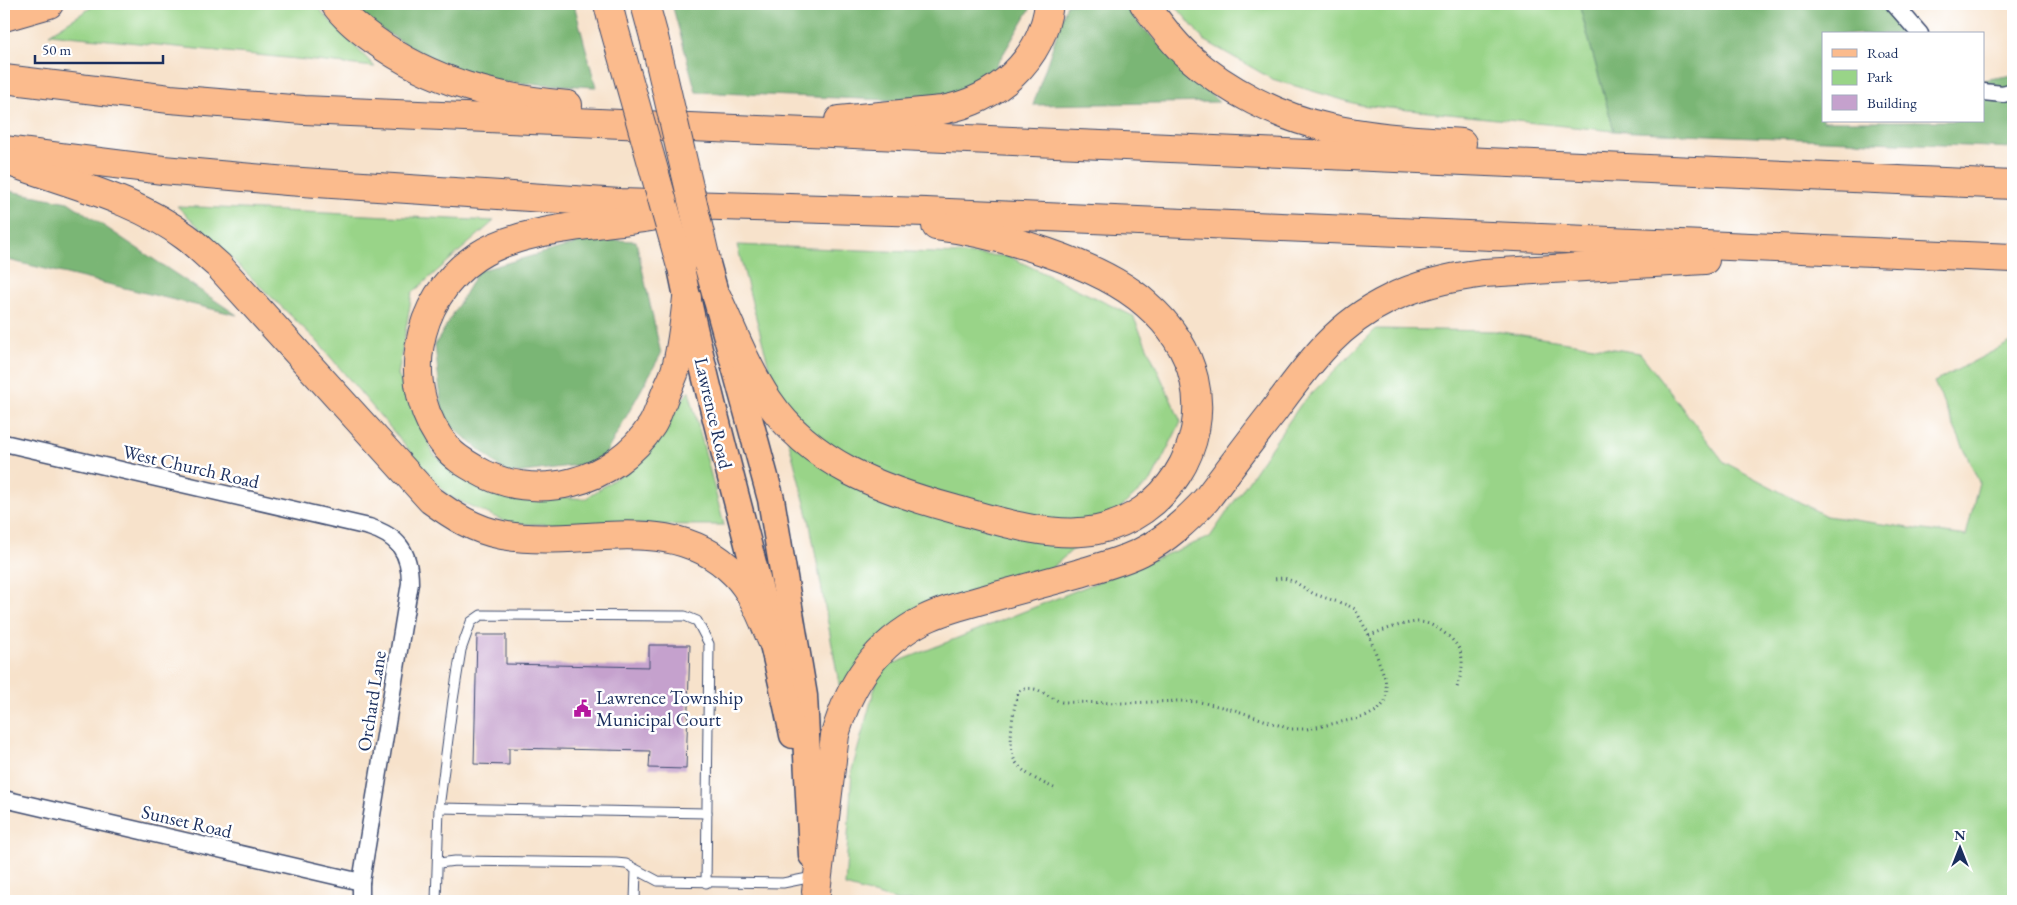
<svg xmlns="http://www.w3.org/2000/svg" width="2017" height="905" viewBox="0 0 2017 905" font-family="'EB Garamond',serif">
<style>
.green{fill:#99d488;stroke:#5a8273}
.forest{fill:#7ab674;stroke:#4a7269}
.building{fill:#c5a1cd}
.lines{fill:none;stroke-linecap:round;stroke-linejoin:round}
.service-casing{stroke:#3c4a6e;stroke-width:11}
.minor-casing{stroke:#3c4a6e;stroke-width:19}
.primary-casing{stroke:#3c4a6e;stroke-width:29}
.trunk-casing{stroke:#3c4a6e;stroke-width:30}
.motorway-casing{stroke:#3c4a6e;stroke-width:30}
.path{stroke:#3c4a6e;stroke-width:3;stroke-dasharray:1 4;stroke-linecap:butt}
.service{stroke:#fff;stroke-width:9}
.minor{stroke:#fff;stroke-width:16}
.primary{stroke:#fbbb8d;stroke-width:26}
.trunk{stroke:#fbbb8d;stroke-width:28}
.motorway{stroke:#fbbb8d;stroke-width:28}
.trunk-bridge-casing{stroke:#3c4a6e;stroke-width:30;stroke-linecap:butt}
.trunk-bridge{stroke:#fbbb8d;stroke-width:28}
.labels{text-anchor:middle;stroke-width:5;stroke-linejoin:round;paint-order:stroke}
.street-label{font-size:19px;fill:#1b2f5e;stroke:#fff}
.poi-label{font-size:19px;fill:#1b2f5e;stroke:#fff;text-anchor:start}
</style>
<rect width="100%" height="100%" fill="#fff"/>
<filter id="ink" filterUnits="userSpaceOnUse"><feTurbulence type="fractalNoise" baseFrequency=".02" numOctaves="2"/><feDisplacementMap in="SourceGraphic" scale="10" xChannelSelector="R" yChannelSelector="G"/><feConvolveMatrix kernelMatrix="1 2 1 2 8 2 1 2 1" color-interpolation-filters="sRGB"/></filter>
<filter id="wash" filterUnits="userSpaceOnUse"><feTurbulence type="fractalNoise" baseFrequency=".0096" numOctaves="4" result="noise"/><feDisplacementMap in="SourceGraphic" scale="20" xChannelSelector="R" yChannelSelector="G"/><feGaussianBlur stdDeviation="1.12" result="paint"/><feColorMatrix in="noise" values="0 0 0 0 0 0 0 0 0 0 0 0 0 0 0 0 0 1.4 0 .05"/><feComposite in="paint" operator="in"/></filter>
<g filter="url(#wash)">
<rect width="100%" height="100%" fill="#f7e2cb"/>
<g class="green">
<polygon points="97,4 314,4 375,67 49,34"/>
<polygon points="1174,4 1579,4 1614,131 1360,105 1272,79 1204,40"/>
<polygon points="177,206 494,221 412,293 398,375 434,455 491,491 585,499 632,467 689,391 724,525 511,524 448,496 316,340"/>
<polygon points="737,245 1008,256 1133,316 1181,422 1151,481 1046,573 901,620 840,689 809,519"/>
<polygon points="1376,329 1495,331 1640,353 1724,462 1826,516 1966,536 1979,482 1934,382 2013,341 2013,901 898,901 845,886 852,770 880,669 1210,537 1301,404"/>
</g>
<g class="forest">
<polygon points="349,4 574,4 596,87 461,80 457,75 351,11"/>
<polygon points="672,4 1033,4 983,88 958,103 696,92"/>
<polygon points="1067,4 1124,4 1140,25 1219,102 1033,105"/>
<polygon points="1579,4 1885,4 1910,34 1823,34 1823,121 1983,121 1983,80 2013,75 2013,148 1614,131"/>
<polygon points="4,190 68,202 237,315 4,259"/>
<polygon points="572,238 636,241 661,354 601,462 508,474 443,419 435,345 478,271 575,244"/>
</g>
<g id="blocks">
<polygon class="building" points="477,635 506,635 506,664 649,667 649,645 690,645 686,769 649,768 650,751 509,748 509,765 474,764"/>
</g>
</g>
<g filter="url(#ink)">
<use href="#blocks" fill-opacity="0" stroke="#3c4a6e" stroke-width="1"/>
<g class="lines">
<defs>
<g id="service">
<polyline points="439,808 707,813"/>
<polyline points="439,863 455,861 616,863 626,864 658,881 783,883 813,877"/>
<polyline points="436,901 439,808 453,700 461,650 471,622 481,615 685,616 697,621 709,644 706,883"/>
<polyline points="635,901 636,870"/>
</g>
<g id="minor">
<polyline points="1894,4 1920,34"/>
<polyline points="1983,92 2003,94 2013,91"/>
<path d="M4,443L369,527C398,536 410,552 410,583L361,882V901"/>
<polyline points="4,799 361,882"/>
</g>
<g id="primary">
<polyline points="706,260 771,499 804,696 812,855"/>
<path d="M680,263C712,422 761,576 793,735"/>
</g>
<g id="trunk">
<polyline points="608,4 613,24"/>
<polyline points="645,4 654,37"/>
</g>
<g id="motorway">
<path d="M335,4C345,18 360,30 374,40C431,82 498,99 568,105"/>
<path d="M1144,4C1158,21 1171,41 1188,56C1227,91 1279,117 1329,128C1373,138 1418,140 1462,143"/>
<polyline points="4,17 49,4"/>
<polyline points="4,79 170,99 304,110 2013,185"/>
<path d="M839,120L942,110C996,100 1042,61 1049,4"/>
<polyline points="4,150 163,170 287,181 620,203 926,212 2013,258"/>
<path d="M10,162C68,184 135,198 186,237C197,245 207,256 218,265L431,500C453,516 475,530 502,535C582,550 671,508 735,574C753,592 762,618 772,641"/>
<path d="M656,216C601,226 522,226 476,257C413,299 398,389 447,448C454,457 465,463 475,469C535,505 615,483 652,425C657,417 659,408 663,400C666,390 672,381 675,371C682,348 684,322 687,298"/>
<path d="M717,297C733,331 747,368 768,400C811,464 883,490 954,509C997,521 1052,539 1097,530C1165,516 1210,447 1194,379C1187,349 1168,323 1146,304C1101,263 996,233 936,226"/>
<path d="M816,892L835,735C850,683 876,644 925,619C945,609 968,604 989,598C1019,590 1048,582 1077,574C1099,567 1121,562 1141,552C1167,539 1187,520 1206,500C1228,471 1250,441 1273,412C1307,366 1335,325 1389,299C1419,284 1452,277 1484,273L1705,260"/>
</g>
</defs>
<use href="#service" class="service-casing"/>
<use href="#minor" class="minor-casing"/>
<use href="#primary" class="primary-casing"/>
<use href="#trunk" class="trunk-casing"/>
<use href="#motorway" class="motorway-casing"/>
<g class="path">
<path d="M1369,635C1385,630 1402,623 1418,622C1428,622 1436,627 1443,632C1468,650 1464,665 1456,691"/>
<path d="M1054,788C1041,782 1023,774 1015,761C1007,747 1013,705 1019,691C1038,683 1045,697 1062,702L1125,703L1179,701L1200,702L1235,710L1290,729H1307L1365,717L1378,710L1385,702L1387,692L1385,678L1369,635L1355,609L1347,605L1314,594L1295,582L1284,578L1272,579"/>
<polyline points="2013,813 2011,821 2013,824"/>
</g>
<use href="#service" class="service"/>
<use href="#minor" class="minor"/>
<use href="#primary" class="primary"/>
<use href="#trunk" class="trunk"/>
<use href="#motorway" class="motorway"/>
<defs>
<g id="trunk-bridge">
<polyline points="613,24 680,263"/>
<polyline points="654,37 706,260"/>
</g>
</defs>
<use href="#trunk-bridge" class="trunk-bridge-casing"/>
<use href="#trunk-bridge" class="trunk-bridge"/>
</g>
</g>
<defs>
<symbol id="civic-bare" viewBox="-9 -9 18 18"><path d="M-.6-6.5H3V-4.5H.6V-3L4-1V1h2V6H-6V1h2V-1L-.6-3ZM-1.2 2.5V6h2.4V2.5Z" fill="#b5179e" stroke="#fff" stroke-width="2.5" paint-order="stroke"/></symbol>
</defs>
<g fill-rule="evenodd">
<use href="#civic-bare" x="570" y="696" width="25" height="25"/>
</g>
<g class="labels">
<g class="street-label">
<text transform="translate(714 413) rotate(77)" y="7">Lawrence Road</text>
<text transform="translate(191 466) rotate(13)" y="7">West Church Road</text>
<text transform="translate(371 701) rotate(-81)" y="7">Orchard Lane</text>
<text transform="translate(187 821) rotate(13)" y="7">Sunset Road</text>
</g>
<g class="poi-label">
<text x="596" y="704">Lawrence Township<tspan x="596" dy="22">Municipal Court</tspan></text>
</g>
</g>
<rect width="2017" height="905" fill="none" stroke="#fff" stroke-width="20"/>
<rect x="1822" y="32" width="162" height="90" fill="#ffffff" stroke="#a4acbf"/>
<rect x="1832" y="49" width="25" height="8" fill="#fbbb8d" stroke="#a4acbf"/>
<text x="1867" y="58" font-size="15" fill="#1b2f5e">Road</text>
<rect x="1832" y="70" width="25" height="15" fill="#99d488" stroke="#a4acbf"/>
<text x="1867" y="82" font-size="15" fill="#1b2f5e">Park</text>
<rect x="1832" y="95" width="25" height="15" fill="#c5a1cd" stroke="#a4acbf"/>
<text x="1867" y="108" font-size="15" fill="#1b2f5e">Building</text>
<g transform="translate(1960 848)" stroke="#ffffff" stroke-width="4" paint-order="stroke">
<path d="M0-4L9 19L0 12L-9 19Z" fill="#1b2f5e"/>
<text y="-8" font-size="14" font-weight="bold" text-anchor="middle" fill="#1b2f5e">N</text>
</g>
<path d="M35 55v8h128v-8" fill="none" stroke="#1b2f5e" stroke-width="2.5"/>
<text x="42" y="55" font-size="15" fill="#1b2f5e" stroke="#ffffff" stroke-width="4" paint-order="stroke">50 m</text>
</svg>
